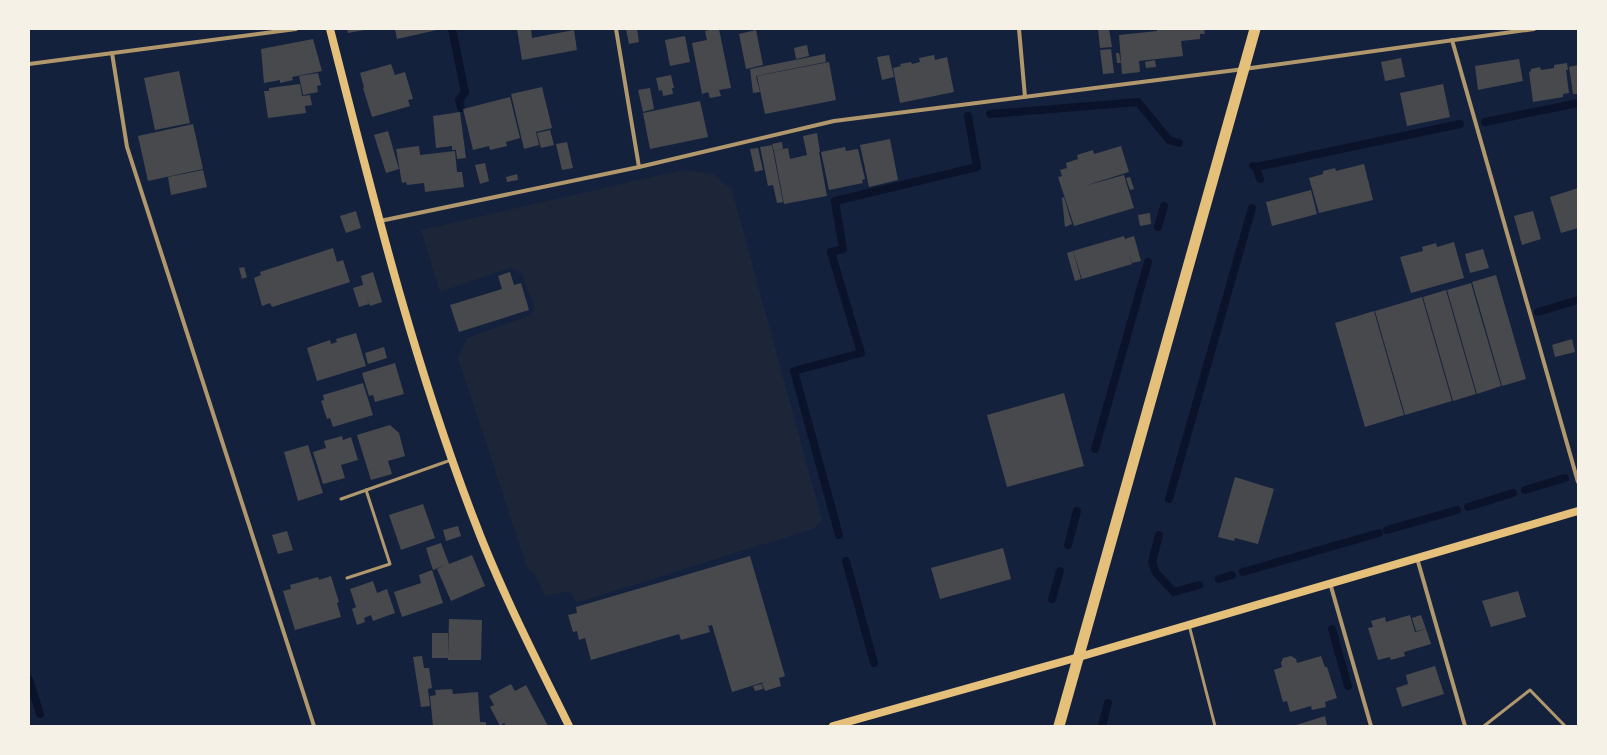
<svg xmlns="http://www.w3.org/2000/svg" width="1607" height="755" viewBox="0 0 1607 755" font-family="Mulish,sans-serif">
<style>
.green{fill:#1d2539}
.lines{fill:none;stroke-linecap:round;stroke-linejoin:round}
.stream{stroke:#0b132b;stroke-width:8}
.building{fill:#48494c}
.service{stroke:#b1986c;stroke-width:3}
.minor{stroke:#b1986c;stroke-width:4}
.secondary{stroke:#e5c07b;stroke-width:8}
.trunk{stroke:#e5c07b;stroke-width:11}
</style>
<rect width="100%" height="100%" fill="#14213d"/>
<polygon class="green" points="682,170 713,174 732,190 822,520 815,528 576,603 572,593 565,592 545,596 535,575 527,567 458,358 467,338 531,315 534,306 521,273 511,268 440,292 421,230"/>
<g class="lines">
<g class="stream">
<polyline points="452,29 465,92 459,100 461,108"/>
<polyline points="990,114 1138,102 1169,140 1179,143"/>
<polyline points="1485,122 1578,103"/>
<polyline points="1253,166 1256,167 1460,124"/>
<polyline points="1256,167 1260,179"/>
<polyline points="1158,227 1164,206"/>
<polyline points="1538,312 1578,300"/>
<polyline points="1095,449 1148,262"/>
<polyline points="1525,490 1565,478"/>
<polyline points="1169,499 1252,208"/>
<polyline points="1468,507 1513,493"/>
<polyline points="1387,530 1457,510"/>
<polyline points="839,535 794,371 861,353 831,252 843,249 835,201 977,167 968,116"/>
<polyline points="1159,535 1152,562 1156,573 1174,592 1199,585"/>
<polyline points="1068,545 1077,511"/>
<polyline points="846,561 874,663"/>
<polyline points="1243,572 1379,533"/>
<polyline points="1219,579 1232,575"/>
<polyline points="1052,599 1060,571"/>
<polyline points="1332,629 1348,686"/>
<polyline points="29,679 40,714"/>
<polyline points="1102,726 1108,703"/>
</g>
</g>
<g class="building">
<polygon points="347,29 365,29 365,30 348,33"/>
<polygon points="395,29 437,29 437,30 397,39"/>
<polygon points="517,29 531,29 532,38 574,30 577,50 522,60"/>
<polygon points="626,29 637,29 639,42 629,44"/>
<polygon points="713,29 719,29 731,88 719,90 721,96 710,98 708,92 702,94 692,43 707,40 705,31"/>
<polygon points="1098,29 1109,29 1112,47 1100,48"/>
<polygon points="1157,29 1204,29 1205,34 1200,34 1200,39 1181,41 1183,56 1139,61 1140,72 1122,74 1119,35 1157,31"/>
<polygon points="756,30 763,65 746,69 739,34"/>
<polygon points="685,36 690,62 670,66 665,40"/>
<polygon points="313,39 322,71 292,77 293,80 280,83 280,80 264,83 261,49"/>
<polygon points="807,45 809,56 796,59 794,48"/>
<polygon points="1111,49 1114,73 1103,74 1100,50"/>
<polygon points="1116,53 1119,53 1121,63 1117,63"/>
<polygon points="825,54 826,62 756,76 760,92 753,93 750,69"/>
<polygon points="889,55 894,77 882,80 877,57"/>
<polygon points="934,55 935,60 947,57 954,92 900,103 893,68 901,66 900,64 911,62 912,64 920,62 919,58"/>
<polygon points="1401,58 1405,77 1385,81 1381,62"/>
<polygon points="1519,59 1523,81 1478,90 1475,66"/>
<polygon points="1155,60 1156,67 1146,68 1145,62"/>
<polygon points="829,62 836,100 765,114 757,76"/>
<polygon points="1567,63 1568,70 1566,70 1569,93 1563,94 1563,97 1533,102 1529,72 1531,71 1531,69 1540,67 1541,70 1554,68 1554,65"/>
<polygon points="391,64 395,75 405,72 413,99 408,100 410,106 372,117 363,88 364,87 360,73"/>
<polygon points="1578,65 1578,94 1573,94 1569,67"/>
<polygon points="179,71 190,123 155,130 144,78"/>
<polygon points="318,73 321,85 317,86 318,92 303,95 299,76"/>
<polygon points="671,75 674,88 672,88 673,94 663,96 662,90 659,91 656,78"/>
<polygon points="300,84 302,96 310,95 312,105 305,106 306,113 268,118 264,91 269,91 269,88"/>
<polygon points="1443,84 1450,117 1407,126 1400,93"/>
<polygon points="542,87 552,128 536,132 539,145 524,149 511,94"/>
<polygon points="650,88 654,109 643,112 638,90"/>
<polygon points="510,97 520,138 506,142 507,146 490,150 489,146 473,150 463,109"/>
<polygon points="700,101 708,137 650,149 643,113"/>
<polygon points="460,112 466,158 457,159 456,150 452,150 452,146 436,148 433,116"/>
<polygon points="193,124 203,169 148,181 138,136"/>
<polygon points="550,130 554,145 541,148 537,133"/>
<polygon points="388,131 399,169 386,173 374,135"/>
<polygon points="817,133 820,152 819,152 827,196 784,204 774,151 788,148 790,159 807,155 803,136"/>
<polygon points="890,139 898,180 869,187 860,145"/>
<polygon points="567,142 573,168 562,170 556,144"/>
<polygon points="782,142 783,149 774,151 772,144"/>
<polygon points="772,145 783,202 777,203 773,185 768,186 760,147"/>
<polygon points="419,146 420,155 455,151 457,172 462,172 464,187 425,192 424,183 407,185 406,182 402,183 396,149"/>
<polygon points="1121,146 1129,172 1084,186 1124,175 1134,208 1074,226 1058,177 1062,176 1060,170 1067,168 1066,163 1078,159 1077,155 1093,150 1094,154"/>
<polygon points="845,147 846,151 858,149 865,179 862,180 863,183 829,190 821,152"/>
<polygon points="758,148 763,170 755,172 750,149"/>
<polygon points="485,163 489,181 480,184 475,165"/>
<polygon points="1364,164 1373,200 1319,213 1309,178 1323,174 1323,171 1335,168 1336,171"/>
<polygon points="203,170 207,187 171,195 168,177"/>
<polygon points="517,174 518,180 507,182 506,177"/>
<polygon points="1130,177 1134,189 1130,190 1126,178"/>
<polygon points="1578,188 1578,228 1561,233 1550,197"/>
<polygon points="1311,190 1317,214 1272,226 1266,202"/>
<polygon points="1064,197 1072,224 1065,227 1062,198"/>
<polygon points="356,211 361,228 346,233 340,216"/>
<polygon points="1533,211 1541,239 1522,245 1514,216"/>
<polygon points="1150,213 1151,224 1140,226 1138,215"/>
<polygon points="1124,236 1125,239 1134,236 1141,261 1132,263 1128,252 1132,264 1082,279 1073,251"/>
<polygon points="1454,242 1464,278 1411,293 1400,257 1423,251 1422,247 1436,243 1437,247"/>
<polygon points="333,248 337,262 343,260 350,282 272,307 270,303 262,306 254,278 261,275 260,272"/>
<polygon points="1483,249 1489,268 1470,273 1465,254"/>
<polygon points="1073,251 1081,279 1075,281 1067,253"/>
<polygon points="244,267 247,277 242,279 239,268"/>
<polygon points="373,272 382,302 370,306 366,295 369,304 359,307 353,288 363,285 361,276"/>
<polygon points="510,272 514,285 521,283 529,310 459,332 450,305 502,289 498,276"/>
<polygon points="1496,275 1526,379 1502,386 1472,282"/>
<polygon points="1471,283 1501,386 1477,394 1447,290"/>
<polygon points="1446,290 1476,394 1453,401 1423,297"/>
<polygon points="1422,297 1452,401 1405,415 1375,311"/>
<polygon points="1374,311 1404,415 1365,427 1335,323"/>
<polygon points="356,333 366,366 317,381 307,348 330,340 331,344 337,342 336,339"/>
<polygon points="1572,339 1575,352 1555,357 1552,345"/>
<polygon points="384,347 387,358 368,364 365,353"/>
<polygon points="395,363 404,394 375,402 373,395 369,396 362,373"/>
<polygon points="363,383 373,415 333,427 330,418 327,419 321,401 324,400 323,395"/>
<polygon points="1064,393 1084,466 1007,487 987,415"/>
<polygon points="390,425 399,433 405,456 388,461 392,474 371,480 357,435"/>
<polygon points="342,436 343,440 351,437 358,460 341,465 345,478 323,484 313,452 326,448 324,441"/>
<polygon points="308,445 323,493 298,501 284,452"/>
<polygon points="1235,477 1274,489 1258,544 1235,538 1234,541 1218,537"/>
<polygon points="423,504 435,538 401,550 389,515"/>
<polygon points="458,526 461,536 446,541 443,530"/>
<polygon points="287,531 293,550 278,554 272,535"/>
<polygon points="441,543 449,564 472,555 485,586 451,601 437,569 445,565 433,570 426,548"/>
<polygon points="1003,548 1011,579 940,599 931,568"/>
<polygon points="750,556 785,676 779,678 781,686 765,691 762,683 767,681 732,692 712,625 708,626 710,632 681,640 679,634 591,660 585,638 579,640 577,631 573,632 568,615 577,613 576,607"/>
<polygon points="432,570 443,603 402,617 394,592 421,583 419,575"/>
<polygon points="331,576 339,602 337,603 341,617 295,630 283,591 291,589 290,585 318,577 319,580"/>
<polygon points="373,581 377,593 387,589 395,613 373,621 371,615 364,618 365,622 357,625 352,609 356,607 350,589"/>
<polygon points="1518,591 1526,617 1491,627 1482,601"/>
<polygon points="1410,615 1415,632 1426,629 1431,644 1404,652 1405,656 1391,660 1390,657 1378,660 1368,628 1373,627 1371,621 1385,617 1386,622"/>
<polygon points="1421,615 1426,629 1416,631 1412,618"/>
<polygon points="449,619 482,620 481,660 448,660"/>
<rect x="432" y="633" width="16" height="25"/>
<polygon points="422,656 424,668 429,668 432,688 428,689 430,706 421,707 413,657"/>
<polygon points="1291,656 1296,659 1297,663 1321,656 1325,667 1327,667 1337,698 1325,702 1326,707 1312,710 1311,706 1290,712 1287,701 1283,702 1274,670 1282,667 1281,663 1283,658"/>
<polygon points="1435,666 1444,694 1402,707 1396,688 1408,684 1406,675"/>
<polygon points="511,684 515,691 526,685 548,726 506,726 504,723 500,726 490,707 494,705 489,696"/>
<polygon points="762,684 763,689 755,691 753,686"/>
<polygon points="452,689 453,694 478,692 480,722 486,722 486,726 433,726 430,696 436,695 435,690"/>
<polygon points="1325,716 1327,726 1293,726"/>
</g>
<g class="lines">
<g class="service">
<polyline points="341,499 451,460"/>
<polyline points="347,578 390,564 366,490"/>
<polyline points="1189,625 1215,726"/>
<polyline points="1484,726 1530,690 1565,726"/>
</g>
<g class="minor">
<polyline points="616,29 639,167"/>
<polyline points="1019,29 1025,97"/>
<polyline points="1452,40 1578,482"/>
<polyline points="112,53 127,147 314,726"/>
<polyline points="29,64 296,29"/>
<polyline points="380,221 639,167 834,121 1244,69 1534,29"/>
<polyline points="1417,558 1465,726"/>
<polyline points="1330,583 1371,726"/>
</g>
<g class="secondary">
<path d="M330,29C372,193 412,358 473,517C500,589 535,657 569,726"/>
<polyline points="833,726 1079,657 1578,511"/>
</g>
<polyline class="trunk" points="1059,726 1255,29"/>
</g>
<rect width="1607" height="755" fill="none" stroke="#f6f1e7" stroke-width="60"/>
</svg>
